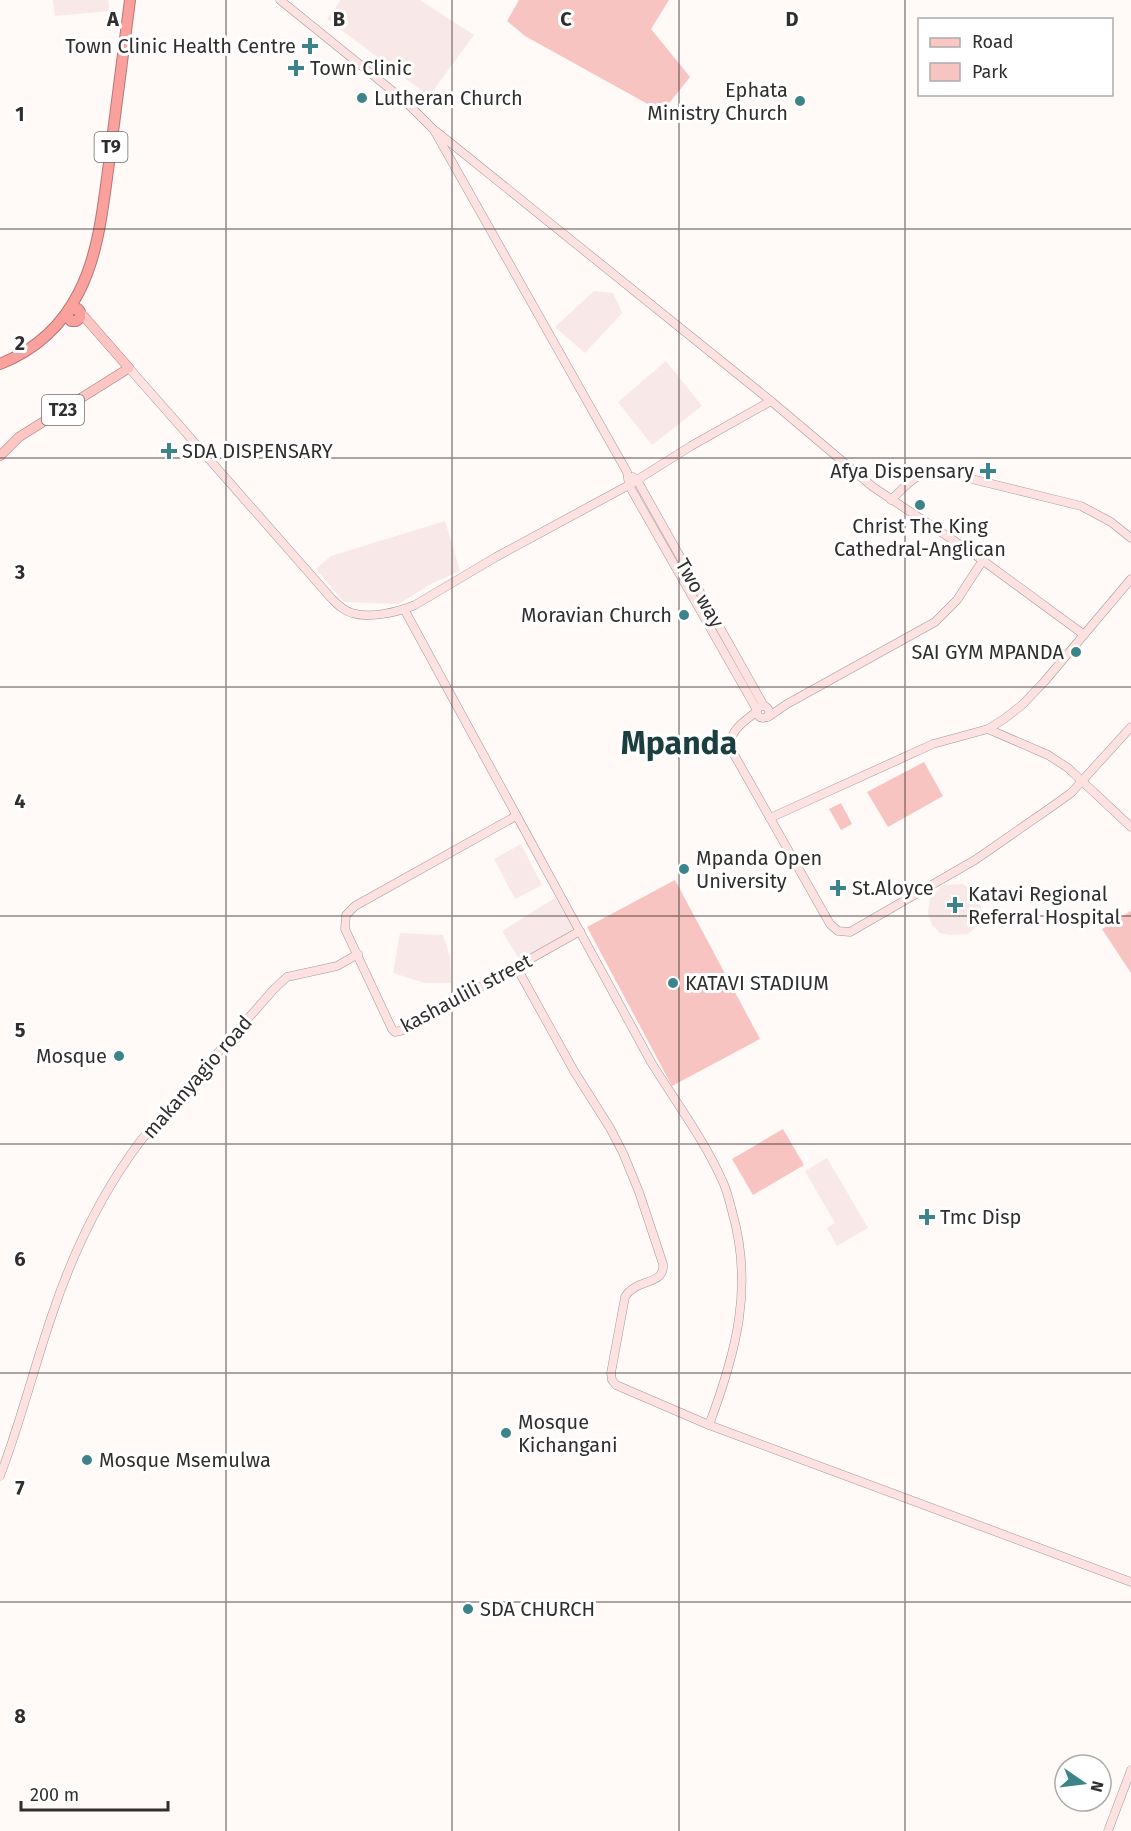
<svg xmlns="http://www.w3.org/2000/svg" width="1131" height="1831" viewBox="0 0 1131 1831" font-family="'Fira Sans',sans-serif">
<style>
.built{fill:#f8e9e8}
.green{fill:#f8c4c1}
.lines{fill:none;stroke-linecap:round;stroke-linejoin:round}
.secondary-casing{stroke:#9e9998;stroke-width:9}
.primary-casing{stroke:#b47876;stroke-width:10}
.highway-casing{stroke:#b47876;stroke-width:12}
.secondary{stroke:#fee2e2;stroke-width:8}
.primary{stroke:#fcc6c4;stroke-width:9}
.highway{stroke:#faa09d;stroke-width:10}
.grid{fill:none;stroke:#312f2e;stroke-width:1.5;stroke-opacity:0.55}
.poi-dot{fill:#3c8489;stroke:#fff;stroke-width:2}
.labels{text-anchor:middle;stroke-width:6;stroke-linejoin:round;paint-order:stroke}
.shield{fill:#fff;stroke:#6f6d6d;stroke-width:1.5}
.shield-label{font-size:18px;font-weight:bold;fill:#312f2e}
.poi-label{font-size:20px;fill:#312f2e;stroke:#fff;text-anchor:start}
.street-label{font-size:20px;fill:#312f2e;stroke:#fff}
.town-label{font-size:32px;font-weight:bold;fill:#1b3e40;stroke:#fff}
.grid-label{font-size:20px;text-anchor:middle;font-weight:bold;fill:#312f2e;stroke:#fff;stroke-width:6;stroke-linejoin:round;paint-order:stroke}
</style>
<rect width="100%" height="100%" fill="#fff9f8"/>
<g class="built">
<polygon points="53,0 108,0 109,11 55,16"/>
<polygon points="341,0 420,0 474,35 429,96 327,19"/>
<polygon points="594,291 613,293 622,313 585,353 555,327"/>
<polygon points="666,361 702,406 652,445 618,402"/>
<polygon points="445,521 460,571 431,584 399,604 344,602 316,569 331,556"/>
<polygon points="521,844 542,885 515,899 494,859"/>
<polygon points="962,884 979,894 982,915 977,926 968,934 950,935 940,933 932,925 928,913 930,898 943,885"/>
<polygon points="555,898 574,929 521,962 502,931"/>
<polygon points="400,933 443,935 450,957 451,983 425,983 393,973"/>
<polygon points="827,1158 868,1228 837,1246 827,1228 835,1223 805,1171"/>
</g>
<g class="green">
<polygon points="519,0 669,0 651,29 690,77 662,112 525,36 507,21"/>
<polygon points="924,762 943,796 888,827 867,792"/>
<polygon points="841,803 852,824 841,830 829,809"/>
<polygon points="675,880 760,1039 672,1086 587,927"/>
<polygon points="1131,911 1131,973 1102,929"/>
<polygon points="783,1129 804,1165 753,1195 732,1159"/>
</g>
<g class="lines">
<defs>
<g id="secondary">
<polyline points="280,0 405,101 434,130 627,472 629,485 639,503 757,710"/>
<polyline points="437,132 771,401 873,487 974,554 1083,634"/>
<path d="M129,368L332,599C338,605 344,611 352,613C370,619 398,612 415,605L496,557L629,485L691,446L771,401"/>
<polyline points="633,477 637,480 764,706"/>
<path d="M891,500C909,483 916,471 943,472L1081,506L1111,522L1131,538"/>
<path d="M404,609L651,1062C675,1101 703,1138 722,1180C727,1190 729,1200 732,1211C754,1287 736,1353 709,1425"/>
<circle cx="763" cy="712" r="6"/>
<path d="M756,712C743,722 726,733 732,751L830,924L838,931L850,932L975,860L1050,808L1071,793L1131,727"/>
<polyline points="768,717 787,704 935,622 957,600 983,560"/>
<polyline points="988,729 1048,755 1068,768 1131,827"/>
<polyline points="516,816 355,906 346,915 345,929 392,1029 395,1032 404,1030 580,931"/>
<polyline points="770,818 933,744 988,729 1004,719 1022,705 1044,682 1131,579"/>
<path d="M517,968L574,1071L610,1128L623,1153L639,1192L663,1264C665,1286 636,1278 625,1297L611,1373L612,1380L616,1385L709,1425L1131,1582"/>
<path d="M0,1476C20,1424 33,1371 51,1318C72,1254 101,1193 142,1139L274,989L287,977L337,966L358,954"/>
<polyline points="1108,1831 1131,1770"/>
</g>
<polyline id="primary" points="0,456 19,437 129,368 80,312"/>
<g id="highway">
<polyline points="68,311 68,317 71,321 76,321 80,318 80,312 78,309 69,309"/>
<path d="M0,364C35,350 62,326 79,292C99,253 103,206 109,163C116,109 123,54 130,0"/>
</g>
</defs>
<use href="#secondary" class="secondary-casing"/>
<use href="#primary" class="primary-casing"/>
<use href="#highway" class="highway-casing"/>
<use href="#secondary" class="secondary"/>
<use href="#primary" class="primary"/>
<use href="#highway" class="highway"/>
</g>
<path class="grid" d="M226,0V1831M452,0V1831M679,0V1831M905,0V1831M0,229H1131M0,458H1131M0,687H1131M0,916H1131M0,1144H1131M0,1373H1131M0,1602H1131"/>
<g class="poi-dot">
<path d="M307 37h6v6h6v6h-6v6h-6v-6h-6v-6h6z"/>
<path d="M293 59h6v6h6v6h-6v6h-6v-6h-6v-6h6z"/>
<circle cx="362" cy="98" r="6"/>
<circle cx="800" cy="101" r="6"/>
<path d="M166 442h6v6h6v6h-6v6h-6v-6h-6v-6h6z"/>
<path d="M985 462h6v6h6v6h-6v6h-6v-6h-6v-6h6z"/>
<circle cx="920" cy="505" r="6"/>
<circle cx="684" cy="615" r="6"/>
<circle cx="1076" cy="652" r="6"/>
<circle cx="684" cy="869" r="6"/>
<path d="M835 879h6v6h6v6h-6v6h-6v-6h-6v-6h6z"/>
<path d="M952 896h6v6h6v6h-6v6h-6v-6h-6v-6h6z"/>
<circle cx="673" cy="983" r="6"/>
<circle cx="119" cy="1056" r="6"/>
<path d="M924 1208h6v6h6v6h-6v6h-6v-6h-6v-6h6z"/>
<circle cx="506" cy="1433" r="6"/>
<circle cx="87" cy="1460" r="6"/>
<circle cx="468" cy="1609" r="6"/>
</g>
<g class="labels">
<g class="shield">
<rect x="94.5" y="132" width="33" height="30" rx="4.5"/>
<rect x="42" y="395" width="42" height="30" rx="4.5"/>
</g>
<g class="shield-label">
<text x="111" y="153">T9</text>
<text x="63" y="416">T23</text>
</g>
<g class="poi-label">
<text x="296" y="53" text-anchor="end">Town Clinic Health Centre</text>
<text x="310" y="75">Town Clinic</text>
<text x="788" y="97" text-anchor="end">Ephata<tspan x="788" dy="23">Ministry Church</tspan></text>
<text x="374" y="105">Lutheran Church</text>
<text x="182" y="458">SDA DISPENSARY</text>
<text x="974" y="478" text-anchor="end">Afya Dispensary</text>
<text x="920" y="533" text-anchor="middle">Christ The King<tspan x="920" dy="23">Cathedral-Anglican</tspan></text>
<text x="672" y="622" text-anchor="end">Moravian Church</text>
<text x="1064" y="659" text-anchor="end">SAI GYM MPANDA</text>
<text x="696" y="865">Mpanda Open<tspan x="696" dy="23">University</tspan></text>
<text x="852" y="895">St.Aloyce</text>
<text x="968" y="901">Katavi Regional<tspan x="968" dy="23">Referral Hospital</tspan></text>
<text x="685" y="990">KATAVI STADIUM</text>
<text x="107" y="1063" text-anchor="end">Mosque</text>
<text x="940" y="1224">Tmc Disp</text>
<text x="518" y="1429">Mosque<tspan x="518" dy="23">Kichangani</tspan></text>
<text x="99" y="1467">Mosque Msemulwa</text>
<text x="480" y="1616">SDA CHURCH</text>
</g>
<g class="street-label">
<text transform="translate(700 593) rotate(60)" y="7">Two way</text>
<text transform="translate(466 993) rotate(-28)" y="7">kashaulili street</text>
<text transform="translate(197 1077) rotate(-49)" y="7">makanyagio road</text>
</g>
<g class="town-label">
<text x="679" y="754">Mpanda</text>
</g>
</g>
<g class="grid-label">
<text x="113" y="26">A</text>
<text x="339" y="26">B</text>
<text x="566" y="26">C</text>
<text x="792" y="26">D</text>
<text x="20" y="121">1</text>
<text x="20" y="350">2</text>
<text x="20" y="579">3</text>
<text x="20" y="808">4</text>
<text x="20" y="1037">5</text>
<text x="20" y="1266">6</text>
<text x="20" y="1495">7</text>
<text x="20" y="1723">8</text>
</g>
<rect x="918" y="18" width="195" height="78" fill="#ffffff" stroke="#adacab" stroke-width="1.5"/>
<rect x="930" y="38" width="30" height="9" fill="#fcc6c4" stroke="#adacab" stroke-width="1.5"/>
<text x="972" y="48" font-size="18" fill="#312f2e">Road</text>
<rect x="930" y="63" width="30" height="18" fill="#f8c4c1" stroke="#adacab" stroke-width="1.5"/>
<text x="972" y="78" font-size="18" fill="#312f2e">Park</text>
<g transform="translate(1083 1783) rotate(104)"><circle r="28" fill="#ffffff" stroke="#adacab" stroke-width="1.5"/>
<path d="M0-4.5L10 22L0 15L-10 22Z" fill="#3c8489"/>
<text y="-9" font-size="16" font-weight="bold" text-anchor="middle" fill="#312f2e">N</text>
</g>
<path d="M21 1801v9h147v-9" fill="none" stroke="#312f2e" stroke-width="3"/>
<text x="30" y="1801" font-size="18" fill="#312f2e" stroke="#ffffff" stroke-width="4.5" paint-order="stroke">200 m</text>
</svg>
